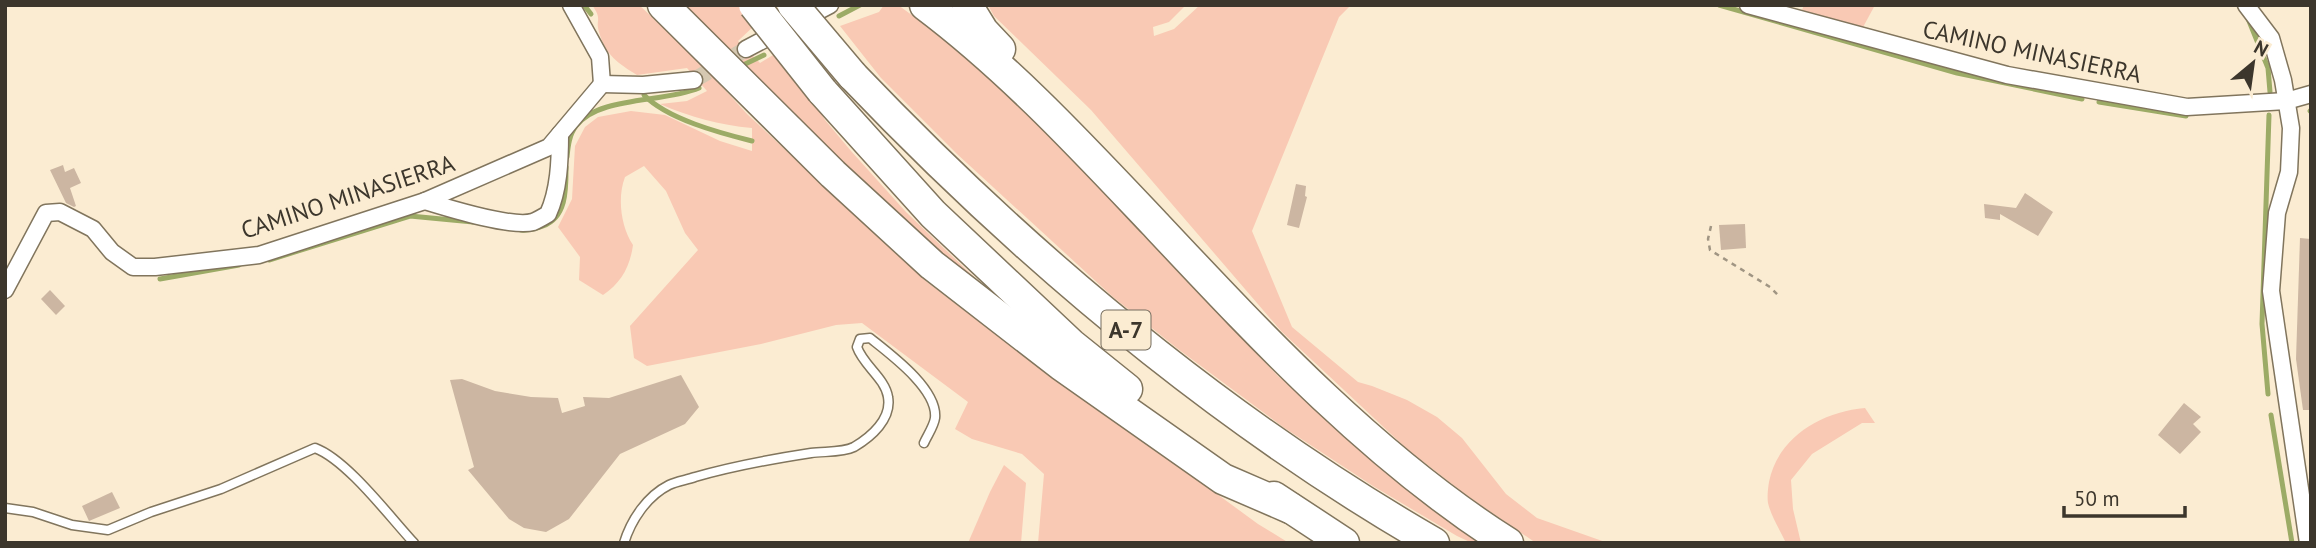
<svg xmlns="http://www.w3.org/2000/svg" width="2316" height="548" viewBox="0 0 2316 548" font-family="'PT Sans',sans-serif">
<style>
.green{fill:#f9c9b4}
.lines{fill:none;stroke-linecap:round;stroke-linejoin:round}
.stream{stroke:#9cab66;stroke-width:5}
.building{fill:#ccb6a2}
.street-tunnel{stroke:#d5c8b1;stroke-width:16;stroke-dasharray:16 8;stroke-linecap:butt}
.lane-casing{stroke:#81755d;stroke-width:11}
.street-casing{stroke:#81755d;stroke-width:19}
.highway-casing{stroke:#81755d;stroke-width:33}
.path{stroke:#a09583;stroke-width:2.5;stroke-dasharray:5 5;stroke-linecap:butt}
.lane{stroke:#fff;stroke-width:8}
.street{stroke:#fff;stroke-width:16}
.highway{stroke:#fff;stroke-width:30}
.highway-bridge-casing{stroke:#81755d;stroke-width:33;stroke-linecap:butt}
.highway-bridge{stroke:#fff;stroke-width:30}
.labels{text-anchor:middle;stroke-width:7;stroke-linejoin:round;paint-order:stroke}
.shield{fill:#fbecd2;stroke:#756d5e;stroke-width:2}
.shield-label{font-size:23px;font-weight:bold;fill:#3c362c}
.street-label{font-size:24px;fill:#3c362c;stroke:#fbecd2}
</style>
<rect width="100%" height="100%" fill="#fbecd2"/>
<g class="green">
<path d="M592,5H639L695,57L747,114L927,282L1057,381L1105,412L1258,524L1289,543H1038L1044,474L1022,454L972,439L955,429L968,402L862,323L836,325L761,344L647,366L634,358L630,326L698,250L685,233L666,191L644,166L625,177C617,198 621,227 633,245C630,267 621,283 603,295L579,280L580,257L558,227L572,199L575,146L585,127L598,117L631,111L665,115L720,141L752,151V128C719,125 690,117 660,104L687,101L707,91L687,68L637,75C618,63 606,56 599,32C595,19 603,20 592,5Z"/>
<polygon points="681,5 740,5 755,25 738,41 760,63 778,52 812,97 825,120 851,151 906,212 1017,318 912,235"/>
<polygon points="884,5 898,5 968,56 1064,147 1278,376 1389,470 1487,543 1472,543 1457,536 1373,486 1283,427 1178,349 1113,297 957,154 881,78 840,26 879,12"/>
<polygon points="988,5 1186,5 1169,22 1153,27 1154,36 1174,29 1200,5 1351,5 1339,17 1252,231 1292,327 1358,382 1372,386 1407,400 1437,417 1462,438 1506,494 1537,518 1608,543 1536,543 1466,495 1407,449 1282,332 1091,110 994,16"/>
<polygon points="1804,5 1875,5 1862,29 1802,10"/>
<path d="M1865,408L1875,423H1862L1812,454L1791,480L1793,509L1801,543H1786C1780,530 1771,516 1768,503C1767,497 1768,488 1769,482C1778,437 1821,412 1865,408Z"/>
<polygon points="1004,465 1026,483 1021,543 968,543 990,492"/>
</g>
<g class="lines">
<g class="stream">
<polyline points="584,5 591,14"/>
<polyline points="1719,5 1957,73 2082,99"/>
<polyline points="839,16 860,5"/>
<polyline points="2247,16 2268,68 2270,92"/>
<polyline points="741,66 764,55"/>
<path d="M644,95C667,119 720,133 752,141"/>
<polyline points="2099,102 2186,116"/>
<polyline points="2310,111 2311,110"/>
<path d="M567,157C568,147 569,135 576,126C598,96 664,103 699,88"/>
<path d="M521,230C529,231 535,229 543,226C567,217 566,189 566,167"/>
<polyline points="269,260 410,216 473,222"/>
<polyline points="160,279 239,265"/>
<polyline points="2268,394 2262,324 2269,115"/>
<polyline points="2271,415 2292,543"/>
</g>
</g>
<g class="building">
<polygon points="63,165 65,172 74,168 81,183 70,188 76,206 74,207 66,203 50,170"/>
<polygon points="1296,184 1306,186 1305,196 1307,197 1299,228 1287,225"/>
<polygon points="2025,193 2053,212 2038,236 2000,214 2000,220 1985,218 1984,204 2016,208"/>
<polygon points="1745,224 1746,248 1721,250 1719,225"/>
<polygon points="2300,238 2311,239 2311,410 2303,410 2296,359"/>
<polygon points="50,290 65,306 56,315 41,299"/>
<polygon points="681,375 699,407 685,424 620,454 569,519 546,532 524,528 509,519 468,470 474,467 450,380 462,379 495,391 531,397 558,398 562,413 585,406 583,397 609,398"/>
<polygon points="2184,403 2201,417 2193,424 2201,432 2180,454 2158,435"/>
<polygon points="112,492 120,508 89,521 82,506"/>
</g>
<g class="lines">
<polyline class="street-tunnel" points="694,80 746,49"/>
<defs>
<g id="lane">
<path d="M5,508L33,512L72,525L108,530L151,512L221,489L315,448C347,460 389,516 414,543"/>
<path d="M624,543C631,520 647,496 669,485C677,481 687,480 695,477C733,466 772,459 811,453C824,451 842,453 854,447C871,437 892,419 888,397C885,378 863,365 857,347L860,339L870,338C890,354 938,389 935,418C934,426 927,436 924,443"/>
</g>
<g id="street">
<polyline points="571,5 600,57 602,84"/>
<polyline points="1748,5 2007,75 2187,107 2286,101 2311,94"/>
<polyline points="2246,5 2271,38 2283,80 2291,128 2289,172 2277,213 2271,291 2308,543"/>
<polyline points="746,49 830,5"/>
<polyline points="602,84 643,85 694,80"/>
<path d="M425,201C448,208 512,228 533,222C538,220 543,217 548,214C559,190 560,161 560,134"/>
<polyline points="5,290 46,213 60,212 93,229 112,252 133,267 155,267 259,255 425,201 549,147 602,84"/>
</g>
<g id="highway">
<polyline points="663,5 833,174 932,265 1061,365 1223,479 1290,508"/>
<path d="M925,5C1010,69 1082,147 1155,224C1263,339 1374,458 1508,543"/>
<polyline points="967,5 983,31 1000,49"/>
<path d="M852,75C1025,256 1217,418 1434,543"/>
<polyline points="822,91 933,214 1071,344 1127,389"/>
<polyline points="1274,497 1344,543"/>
</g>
</defs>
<use href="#lane" class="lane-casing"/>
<use href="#street" class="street-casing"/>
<use href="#highway" class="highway-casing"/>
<polyline class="path" points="1711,226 1708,239 1710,250 1770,287 1780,297"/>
<use href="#lane" class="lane"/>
<use href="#street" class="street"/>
<use href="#highway" class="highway"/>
<defs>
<g id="highway-bridge">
<polyline points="754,5 822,91"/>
<polyline points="793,5 852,75"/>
</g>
</defs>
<use href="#highway-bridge" class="highway-bridge-casing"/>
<use href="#highway-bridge" class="highway-bridge"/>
</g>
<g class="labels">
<rect class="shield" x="1101.5" y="310.5" width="49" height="39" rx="5"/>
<g class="shield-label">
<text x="1126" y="338">A-7</text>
</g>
<g class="street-label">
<text transform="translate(2032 52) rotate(12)" y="8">CAMINO MINASIERRA</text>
<text transform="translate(348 197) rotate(-18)" y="8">CAMINO MINASIERRA</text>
</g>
</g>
<rect width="2316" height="548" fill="none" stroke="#3c362c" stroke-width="14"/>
<g transform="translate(2253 63) rotate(29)" stroke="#fbecd2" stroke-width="5" paint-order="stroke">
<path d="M0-5L12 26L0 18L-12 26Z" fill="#3c362c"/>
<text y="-10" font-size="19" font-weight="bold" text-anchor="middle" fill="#3c362c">N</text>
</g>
<path d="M2064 506v10h121v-10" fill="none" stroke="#3c362c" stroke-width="3.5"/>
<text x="2074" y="506" font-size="21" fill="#3c362c" stroke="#fbecd2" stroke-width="5" paint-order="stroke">50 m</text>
</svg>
